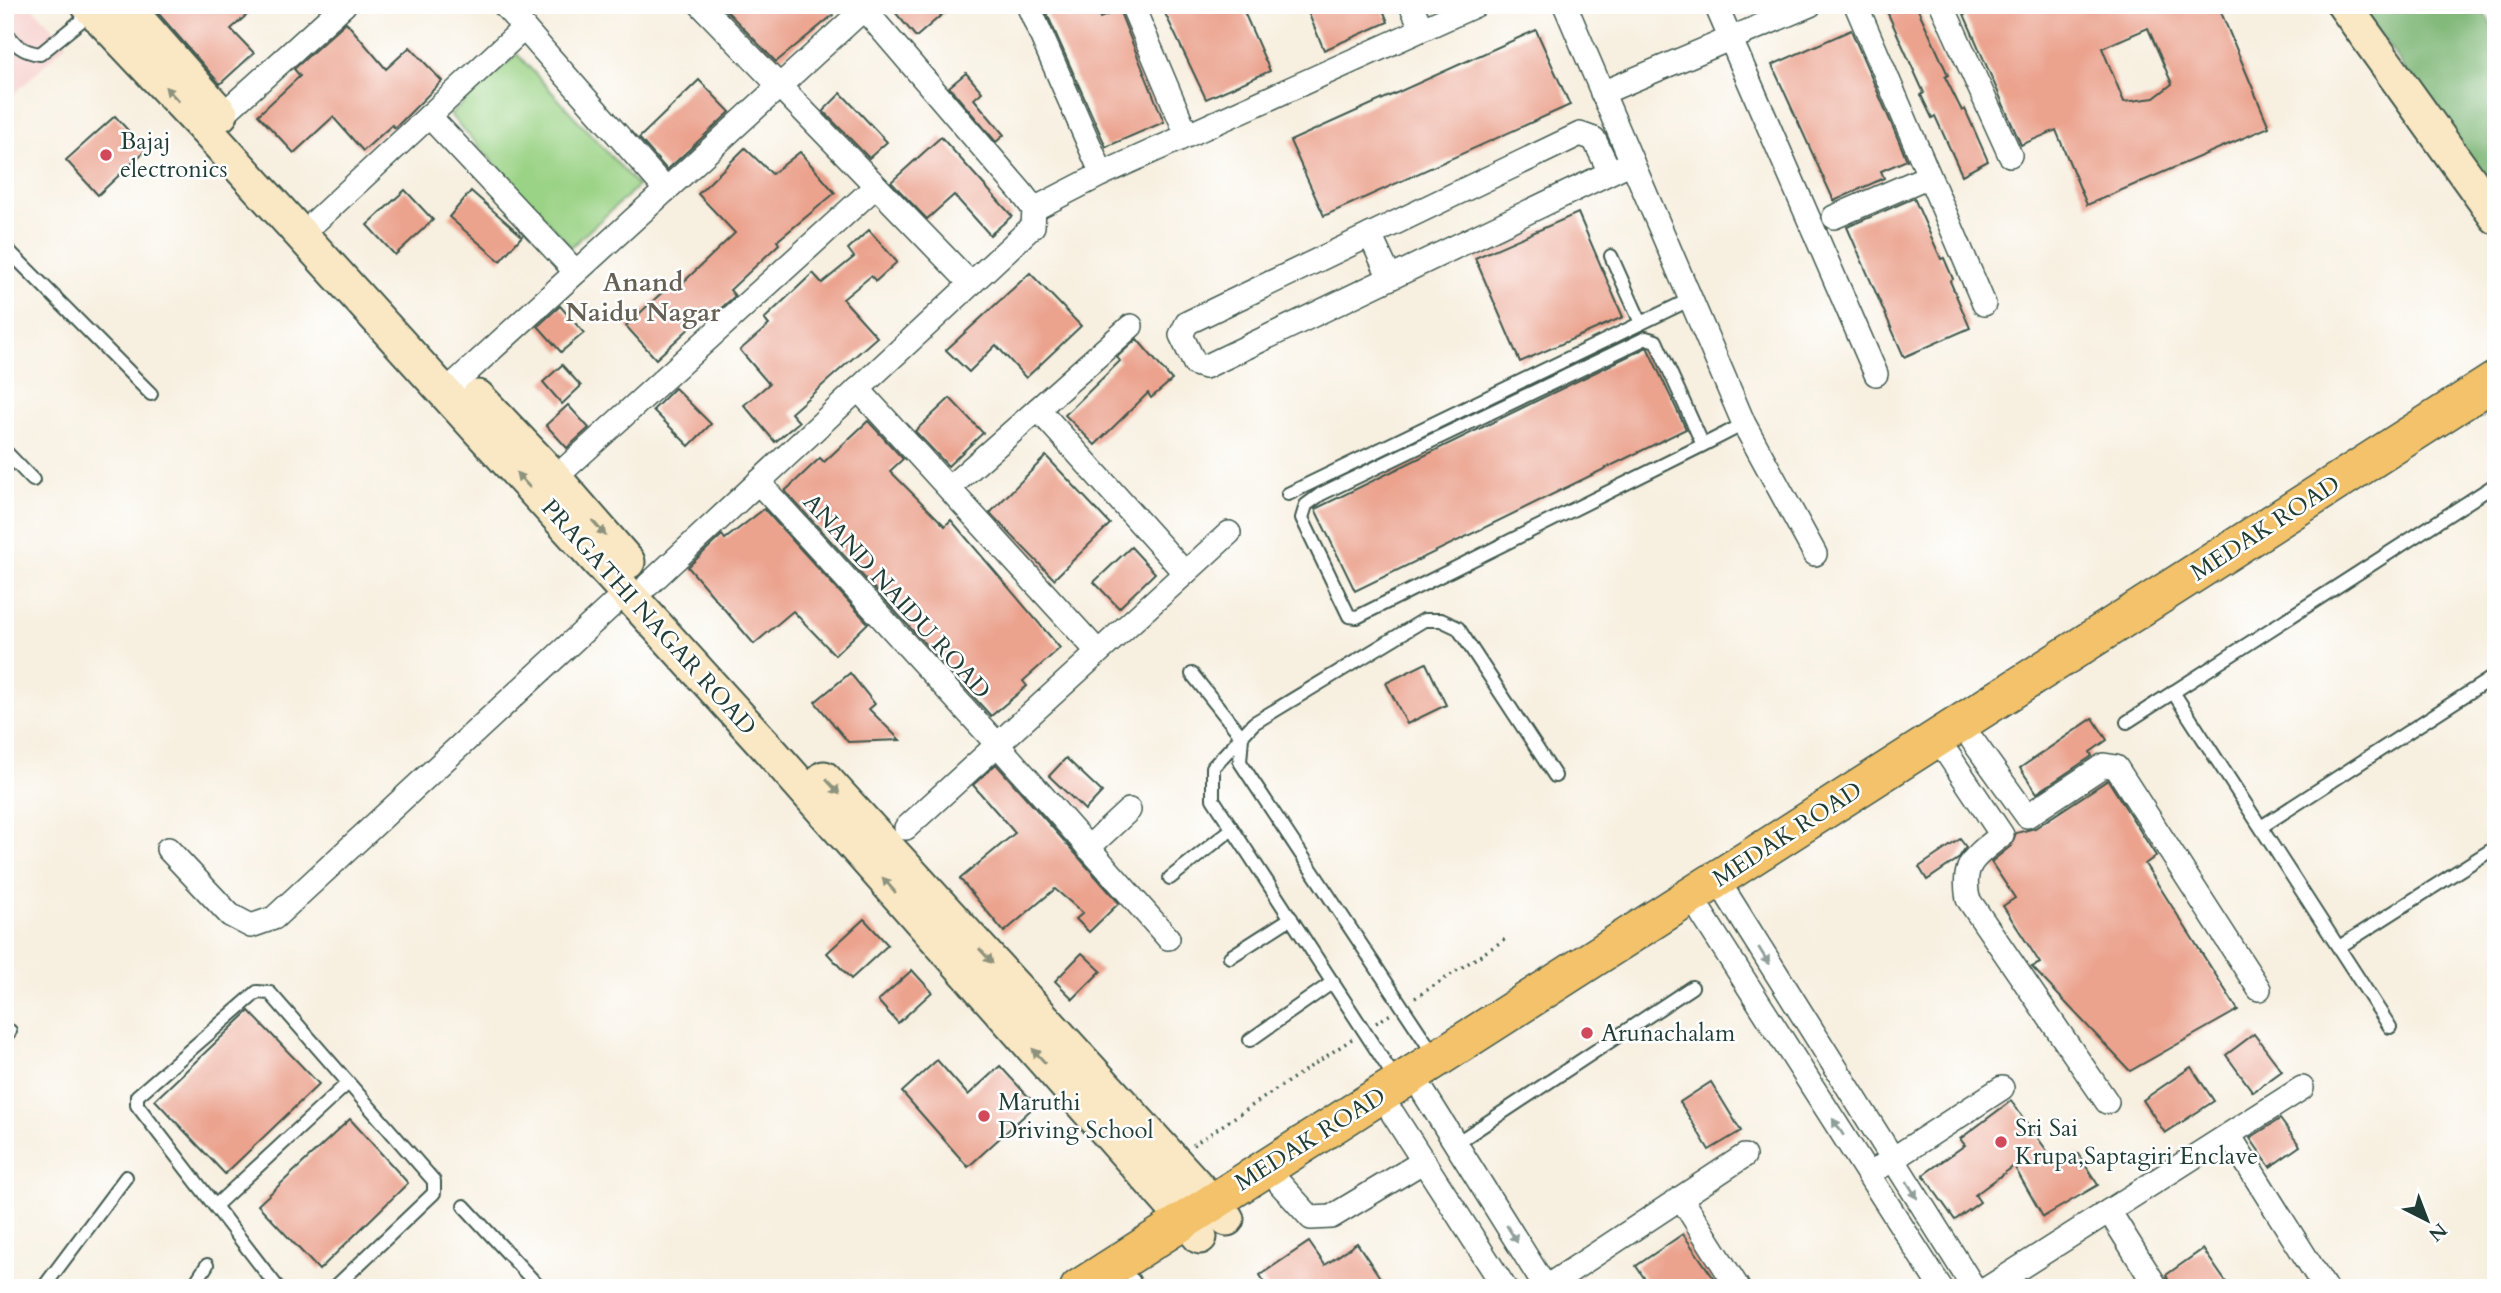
<svg xmlns="http://www.w3.org/2000/svg" width="2501" height="1293" viewBox="0 0 2501 1293" font-family="Cardo,serif">
<style>
.built{fill:#f7d0cd}
.green{fill:#9bd386;stroke:#5d885d;stroke-width:2}
.forest{fill:#7cb573;stroke:#4e7954;stroke-width:2}
.building{fill:#eba38e;fill-rule:evenodd}
.lines{fill:none;stroke-linecap:round;stroke-linejoin:round}
.lane-casing{stroke:#3f584e;stroke-width:16}
.street-casing{stroke:#3f584e;stroke-width:26}
.secondary-casing{stroke:#3f584e;stroke-width:37}
.primary-casing{stroke:#3f584e;stroke-width:40}
.path{stroke:#3f584e;stroke-width:3.5;stroke-dasharray:2 5;stroke-linecap:butt}
.lane{stroke:#fff;stroke-width:12}
.street{stroke:#fff;stroke-width:23}
.secondary{stroke:#fae7c3;stroke-width:33}
.primary{stroke:#f3c26a;stroke-width:37}
.oneway{fill:#8c927c}
.oneway2{fill:#8f9e9a}
.poi-dot{fill:#d1495b;stroke:#fff;stroke-width:2.5}
.labels{text-anchor:middle;stroke-width:5;stroke-linejoin:round;paint-order:stroke}
.poi-label{font-size:24px;fill:#1f3d34;stroke:#fff;text-anchor:start}
.street-label{font-size:24px;fill:#1f3d34;stroke:#fff}
.neighbourhood-label{font-size:26px;font-weight:bold;fill:#666154;stroke:#fff}
</style>
<rect width="100%" height="100%" fill="#fff"/>
<filter id="ink" filterUnits="userSpaceOnUse"><feTurbulence type="fractalNoise" baseFrequency=".0143" numOctaves="2"/><feDisplacementMap in="SourceGraphic" scale="14" xChannelSelector="R" yChannelSelector="G"/><feConvolveMatrix kernelMatrix="1 2 1 2 8 2 1 2 1" color-interpolation-filters="sRGB"/></filter>
<filter id="wash" filterUnits="userSpaceOnUse"><feTurbulence type="fractalNoise" baseFrequency=".00686" numOctaves="4" result="noise"/><feDisplacementMap in="SourceGraphic" scale="28" xChannelSelector="R" yChannelSelector="G"/><feGaussianBlur stdDeviation="1.57" result="paint"/><feColorMatrix in="noise" values="0 0 0 0 0 0 0 0 0 0 0 0 0 0 0 0 0 1.4 0 .05"/><feComposite in="paint" operator="in"/></filter>
<g filter="url(#wash)">
<rect width="100%" height="100%" fill="#f7efdf"/>
<polygon class="built" points="5,5 30,5 67,43 5,103"/>
<polygon class="green" points="517,54 638,186 571,247 450,115"/>
<polygon class="forest" points="2359,5 2479,5 2496,32 2496,196"/>
<g id="blocks">
<g class="building">
<polygon points="151,5 258,5 231,29 254,53 220,84"/>
<polygon points="721,5 825,5 833,15 776,62"/>
<polygon points="889,5 953,5 916,37"/>
<polygon points="1043,5 1095,5 1100,18 1119,10 1164,122 1106,147"/>
<polygon points="1161,5 1241,5 1270,71 1206,99"/>
<polygon points="1305,5 1381,5 1388,22 1324,50"/>
<polygon points="1884,5 1916,5 1948,75 1945,77 1962,111 1965,109 1988,161 1962,175 1935,116 1932,118 1921,95 1924,93"/>
<path d="M1960,5H2218L2269,127L2087,205L2056,130L2021,145ZM2148,28L2172,84L2154,98L2124,102L2102,48Z"/>
<polygon points="346,22 386,69 410,47 442,81 395,128 392,125 363,151 333,117 294,153 258,115 300,76 294,69"/>
<polygon points="1536,30 1570,105 1324,216 1290,141"/>
<polygon points="1851,30 1907,160 1881,171 1884,178 1834,201 1772,65"/>
<polygon points="966,73 982,92 974,99 1004,135 996,142 949,87"/>
<polygon points="699,80 730,112 667,170 639,138"/>
<polygon points="841,93 887,142 869,158 823,111"/>
<polygon points="115,116 146,150 98,195 66,160"/>
<polygon points="941,137 1012,216 990,235 954,195 927,219 891,182"/>
<polygon points="745,148 772,174 800,152 835,193 777,241 779,244 730,290 735,296 710,318 706,313 656,359 626,326 670,285 675,290 735,233 698,194"/>
<polygon points="405,190 433,220 395,255 367,225"/>
<polygon points="471,191 522,236 500,261 449,217"/>
<polygon points="1914,198 1941,259 1944,258 1953,279 1950,281 1970,328 1904,357 1847,227"/>
<polygon points="1578,213 1623,317 1520,362 1475,258"/>
<polygon points="869,230 897,262 876,281 871,276 843,299 877,337 791,413 799,422 775,442 744,405 769,384 740,350 769,325 764,319 813,273 822,283 854,257 848,249"/>
<polygon points="1030,273 1081,326 1026,378 996,345 969,372 946,350"/>
<polygon points="560,306 584,333 561,352 538,326"/>
<polygon points="1137,339 1172,380 1151,398 1148,393 1095,445 1065,415 1120,361 1117,357"/>
<polygon points="1647,347 1686,429 1355,591 1315,509"/>
<polygon points="562,365 581,386 562,404 543,382"/>
<polygon points="675,388 711,424 689,446 653,410"/>
<polygon points="950,398 983,433 948,466 915,431"/>
<polygon points="568,405 589,428 567,448 546,425"/>
<polygon points="868,421 903,459 890,471 945,526 951,520 1060,648 1023,681 1027,686 991,716 785,491 820,458 824,462"/>
<polygon points="1046,456 1110,524 1054,579 990,513"/>
<polygon points="764,509 868,623 835,655 793,611 754,644 688,567 722,535 725,539"/>
<polygon points="1131,547 1155,573 1119,608 1094,582"/>
<polygon points="1426,663 1446,705 1407,724 1386,683"/>
<polygon points="850,673 875,704 869,709 900,740 848,742 815,702"/>
<polygon points="2093,718 2107,740 2090,752 2092,756 2037,793 2020,768"/>
<polygon points="1066,758 1102,792 1085,810 1049,776"/>
<polygon points="996,764 1119,903 1089,932 1076,919 1083,913 1055,889 1004,932 960,879 1015,833 973,785"/>
<polygon points="2108,780 2156,856 2145,864 2238,1010 2130,1071 2032,967 2040,963 2003,906 2015,898 1991,862 2011,846 2016,833 2035,828"/>
<polygon points="1960,839 1966,847 1958,859 1927,880 1919,867"/>
<polygon points="864,919 888,945 851,979 827,953"/>
<polygon points="1082,953 1101,971 1073,999 1055,981"/>
<polygon points="912,970 932,992 898,1023 878,1001"/>
<polygon points="249,1011 319,1084 225,1174 155,1100"/>
<polygon points="2254,1034 2282,1071 2253,1092 2226,1055"/>
<polygon points="937,1060 968,1095 1000,1066 1036,1105 968,1167 902,1092"/>
<polygon points="2191,1067 2214,1101 2165,1133 2143,1100"/>
<polygon points="1711,1082 1741,1131 1709,1150 1680,1102"/>
<polygon points="2011,1101 2058,1166 2078,1154 2098,1185 2043,1217 2014,1166 1975,1195 1980,1202 1955,1220 1923,1175 1965,1145 1960,1139"/>
<polygon points="350,1119 408,1183 319,1270 258,1205"/>
<polygon points="2280,1119 2300,1146 2270,1167 2250,1138"/>
<polygon points="1683,1234 1715,1280 1703,1288 1651,1288 1636,1266"/>
<polygon points="1309,1242 1325,1265 1357,1243 1387,1288 1268,1288 1260,1275"/>
<polygon points="2203,1249 2230,1288 2172,1288 2166,1275"/>
</g>
</g>
</g>
<g filter="url(#ink)">
<use href="#blocks" fill-opacity="0" stroke="#3f584e" stroke-width="2"/>
<g class="lines">
<defs>
<g id="lane">
<polyline points="5,9 8,5"/>
<path d="M5,31C15,45 23,52 40,54L93,11"/>
<polyline points="5,247 151,394"/>
<polyline points="1611,256 1641,323"/>
<polyline points="1703,445 1656,341 1646,338 1321,494 1306,505 1302,518 1349,616 1357,617 1703,445 1744,424"/>
<polyline points="5,451 33,480"/>
<polyline points="1288,494 1691,299"/>
<polyline points="1192,674 1242,737 1240,762 1435,1056"/>
<polyline points="2173,692 2390,1027"/>
<polyline points="2127,722 2496,484"/>
<polyline points="2261,827 2496,675"/>
<polyline points="1170,878 1232,829"/>
<polyline points="2339,947 2496,847"/>
<polyline points="1230,957 1291,918"/>
<polyline points="5,1037 10,1031"/>
<polyline points="1250,1040 1333,982"/>
<polyline points="1396,1080 1213,799 1213,767 1254,723 1424,620 1441,620 1458,628 1555,776"/>
<polyline points="1455,1144 1692,987"/>
<polyline points="215,1206 348,1083"/>
<polyline points="464,1206 540,1288"/>
<polyline points="1133,1280 1137,1288"/>
<polyline points="43,1288 126,1177"/>
<polyline points="192,1288 207,1265"/>
<polyline points="278,1288 137,1105 137,1096 257,992 270,993 434,1181 434,1193 334,1288"/>
</g>
<g id="street">
<polyline points="504,5 666,190"/>
<polyline points="701,5 971,284"/>
<polyline points="1028,5 1102,174"/>
<polyline points="1132,5 1187,135"/>
<polyline points="1411,5 1422,29"/>
<polyline points="1565,5 1744,424 1815,554"/>
<polyline points="1716,5 1876,374"/>
<polyline points="1856,5 1984,304"/>
<polyline points="1942,5 2010,155"/>
<polyline points="1602,93 1810,5"/>
<polyline points="429,116 576,272"/>
<polyline points="211,125 344,5"/>
<polyline points="1610,172 1594,139 1580,134 1187,323 1181,335 1195,364 1205,367 1632,162"/>
<polyline points="1034,209 1102,174 1476,5"/>
<polyline points="1834,217 1929,176"/>
<polyline points="317,220 524,28"/>
<polyline points="1370,235 1390,278"/>
<polyline points="858,389 1098,652"/>
<polyline points="444,393 868,5"/>
<polyline points="1038,409 1131,326"/>
<polyline points="555,478 876,186"/>
<polyline points="758,482 997,744 1168,938"/>
<polyline points="949,488 1038,409 1185,573"/>
<polyline points="648,585 1033,226 1034,209 1021,192 864,9"/>
<polyline points="1973,741 2027,816 2104,765 2116,767 2259,989"/>
<path d="M1949,756L2002,835C1976,856 1961,862 1968,899L2107,1102"/>
<polyline points="906,828 1229,533"/>
<polyline points="1088,848 1129,810"/>
<polyline points="168,849 230,915 251,926 274,918 626,592"/>
<polyline points="1729,898 1974,1288"/>
<polyline points="1702,914 1941,1288"/>
<polyline points="1424,1093 1546,1288"/>
<polyline points="1393,1114 1505,1288"/>
<polyline points="2229,1135 2325,1288"/>
<polyline points="1882,1166 2002,1088"/>
<polyline points="1281,1185 1311,1218 1331,1217 1424,1161"/>
<polyline points="1681,1198 1738,1288"/>
<polyline points="2109,1211 2157,1288"/>
<polyline points="1546,1287 1744,1156"/>
<polyline points="1988,1288 2302,1088"/>
</g>
<g id="secondary">
<polyline points="88,5 206,130 766,746 1200,1237"/>
<polyline points="125,5 221,114"/>
<polyline points="2344,5 2496,217"/>
<polyline points="478,397 555,478 628,562"/>
<polyline points="824,778 1227,1219"/>
</g>
<polyline id="primary" points="1079,1288 2496,380"/>
</defs>
<use href="#lane" class="lane-casing"/>
<use href="#street" class="street-casing"/>
<use href="#secondary" class="secondary-casing"/>
<use href="#primary" class="primary-casing"/>
<g class="path">
<polyline points="1415,998 1507,938"/>
<polyline points="1376,1023 1391,1014"/>
<polyline points="1193,1145 1352,1039"/>
</g>
<use href="#lane" class="lane"/>
<use href="#street" class="street"/>
<use href="#secondary" class="secondary"/>
<use href="#primary" class="primary"/>
</g>
<defs><path id="oneway-solid" d="M-6-.8H1V-3.2L6.5 0L1 3.2V.8H-6Z" transform="scale(1.75)"/></defs>
<g class="oneway">
<use href="#oneway-solid" transform="translate(172 94) rotate(-133)"/>
<use href="#oneway-solid" transform="translate(523 480) rotate(-132)"/>
<use href="#oneway-solid" transform="translate(599 528) rotate(49)"/>
<use href="#oneway-solid" transform="translate(833 787) rotate(48)"/>
<use href="#oneway-solid" transform="translate(889 885) rotate(-131)"/>
<use href="#oneway-solid" transform="translate(986 956) rotate(48)"/>
<use href="#oneway-solid" transform="translate(1039 1056) rotate(-132)"/>
</g>
<g class="oneway2">
<use href="#oneway-solid" transform="translate(1764 956) rotate(58)"/>
<use href="#oneway-solid" transform="translate(1838 1127) rotate(-123)"/>
<use href="#oneway-solid" transform="translate(1912 1190) rotate(58)"/>
<use href="#oneway-solid" transform="translate(1512 1234) rotate(58)"/>
</g>
</g>
<g class="poi-dot">
<circle cx="106" cy="155" r="7"/>
<circle cx="1587" cy="1033" r="7"/>
<circle cx="984" cy="1116" r="7"/>
<circle cx="2001" cy="1142" r="7"/>
</g>
<g class="labels">
<g class="poi-label">
<text x="120" y="149">Bajaj<tspan x="120" dy="28">electronics</tspan></text>
<text x="1601" y="1041">Arunachalam</text>
<text x="998" y="1110">Maruthi<tspan x="998" dy="28">Driving School</tspan></text>
<text x="2015" y="1136">Sri Sai<tspan x="2015" dy="28">Krupa,Saptagiri Enclave</tspan></text>
</g>
<g class="street-label">
<text transform="translate(2265 528) rotate(-33)" y="8">MEDAK ROAD</text>
<text transform="translate(897 596) rotate(48)" y="8">ANAND NAIDU ROAD</text>
<text transform="translate(649 617) rotate(48)" y="8">PRAGATHI NAGAR ROAD</text>
<text transform="translate(1787 834) rotate(-33)" y="8">MEDAK ROAD</text>
<text transform="translate(1310 1139) rotate(-32)" y="8">MEDAK ROAD</text>
</g>
<g class="neighbourhood-label">
<text x="643" y="291">Anand<tspan x="643" dy="30">Naidu Nagar</tspan></text>
</g>
</g>
<rect width="2501" height="1293" fill="none" stroke="#fff" stroke-width="28"/>
<g transform="translate(2427 1220) rotate(138)" stroke="#ffffff" stroke-width="5" paint-order="stroke">
<path d="M0-5L12 26L0 18L-12 26Z" fill="#1f3d34"/>
<text y="-10" font-size="19" font-weight="bold" text-anchor="middle" fill="#1f3d34">N</text>
</g>
</svg>
